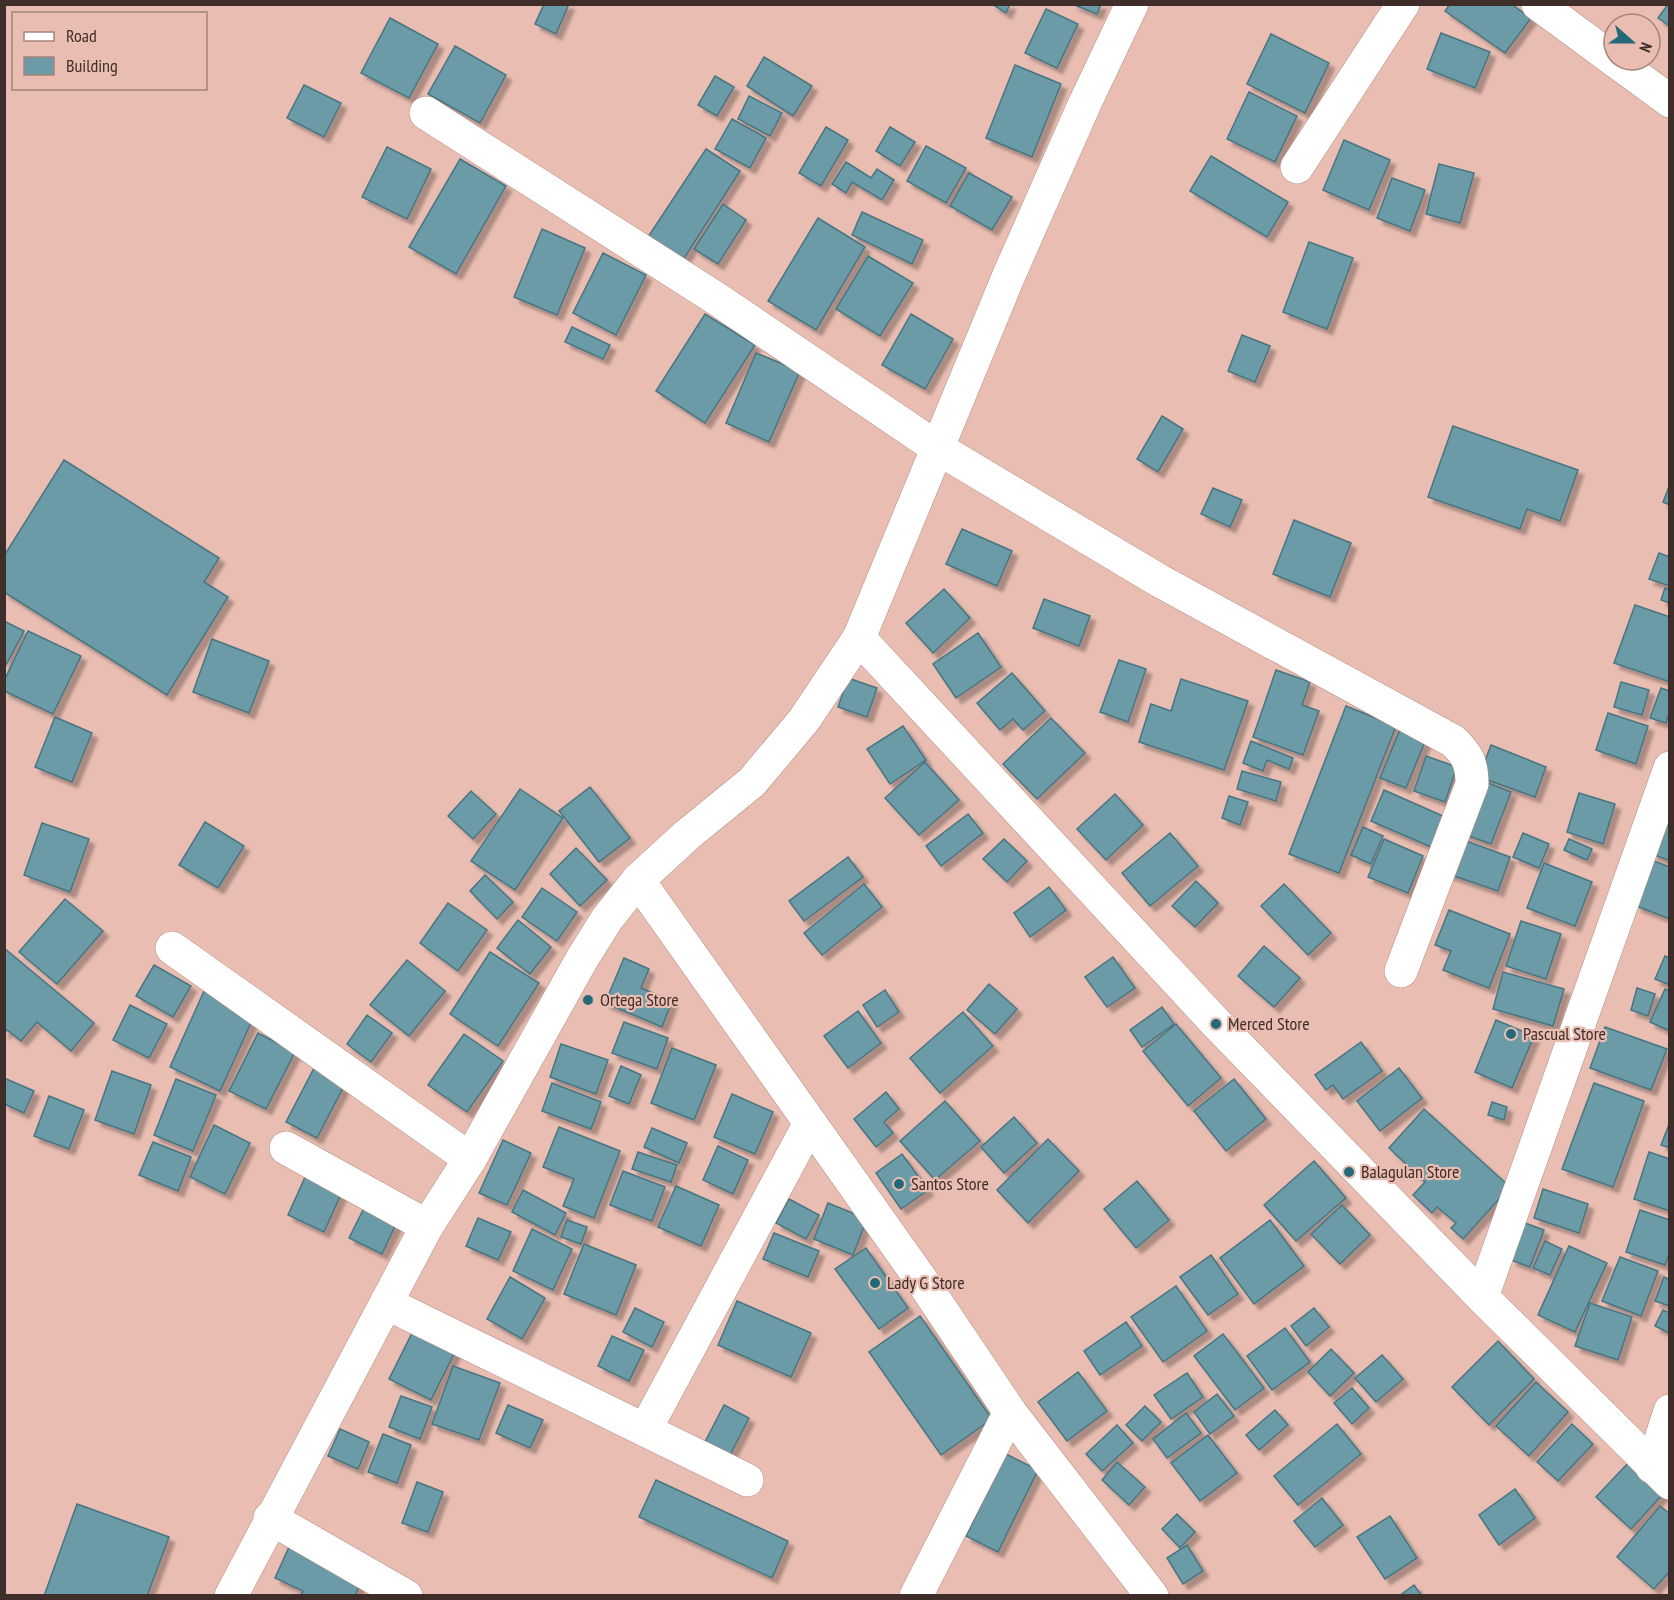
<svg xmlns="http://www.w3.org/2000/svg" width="1674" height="1600" viewBox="0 0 1674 1600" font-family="'PT Sans Narrow',sans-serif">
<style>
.building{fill:#6b9ba7;stroke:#477581;stroke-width:1.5;filter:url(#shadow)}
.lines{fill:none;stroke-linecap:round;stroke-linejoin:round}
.street-casing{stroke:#b68d81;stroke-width:34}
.street{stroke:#fff;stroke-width:33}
.poi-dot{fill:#236979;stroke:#e9bdb1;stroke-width:2}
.labels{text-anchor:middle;stroke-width:4.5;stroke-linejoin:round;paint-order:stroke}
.poi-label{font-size:18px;fill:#3f2d29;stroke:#e9bdb1;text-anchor:start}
</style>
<defs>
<filter id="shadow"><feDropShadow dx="5.5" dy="5.5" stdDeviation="1.5" flood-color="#0004"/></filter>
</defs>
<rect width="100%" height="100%" fill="#e9bdb1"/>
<g class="building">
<polygon points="544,4 569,4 556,34 535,24"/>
<polygon points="992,4 1010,4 1006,13"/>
<polygon points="1072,4 1101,4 1097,14"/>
<polygon points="1450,4 1511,4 1531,18 1505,53 1445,11"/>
<polygon points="1668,4 1670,4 1670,26 1658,18"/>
<polygon points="1046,9 1078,24 1057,68 1025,53"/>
<polygon points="390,18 438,44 409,98 361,73"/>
<polygon points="1441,33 1490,52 1475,88 1427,69"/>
<polygon points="1271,34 1329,63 1305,113 1247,84"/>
<polygon points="455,46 506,75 480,123 428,94"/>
<polygon points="764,57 812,86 793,116 747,86"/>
<polygon points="1015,65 1061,84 1032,157 986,138"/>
<polygon points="715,76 734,87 717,116 698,105"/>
<polygon points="304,85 341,103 324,137 287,118"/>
<polygon points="1249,92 1297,116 1275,162 1227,139"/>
<polygon points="749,96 782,113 770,136 738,119"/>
<polygon points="732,119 766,138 750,168 715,149"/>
<polygon points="826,127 848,140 821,186 799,173"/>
<polygon points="890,127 915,142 900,166 876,151"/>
<polygon points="1344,140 1390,160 1369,210 1323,190"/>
<polygon points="926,146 966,168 946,203 907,181"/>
<polygon points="387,147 431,169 407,219 362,197"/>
<polygon points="706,149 740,171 681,263 646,240"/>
<polygon points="1211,156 1288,202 1267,237 1190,191"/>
<polygon points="460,159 506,186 456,274 409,247"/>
<polygon points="846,162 871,178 877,169 894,180 882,200 852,182 846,193 832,184"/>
<polygon points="1439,164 1474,173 1460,223 1426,214"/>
<polygon points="969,173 1012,197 992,230 950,206"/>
<polygon points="1392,178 1425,190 1410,231 1377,218"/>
<polygon points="723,204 746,220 718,264 694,249"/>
<polygon points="862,212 923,240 912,264 852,235"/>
<polygon points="818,218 865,247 816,330 768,301"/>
<polygon points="542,229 585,248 557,315 514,297"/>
<polygon points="1309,242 1353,258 1327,329 1283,312"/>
<polygon points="603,253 646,275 616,335 573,313"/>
<polygon points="868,256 913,283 880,336 836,309"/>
<polygon points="705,314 755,345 705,423 656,391"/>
<polygon points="911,314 953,339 925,389 882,365"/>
<polygon points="572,327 610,345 603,359 565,342"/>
<polygon points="1242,335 1270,346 1255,382 1228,371"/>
<polygon points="756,353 800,371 769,442 726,423"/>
<polygon points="1162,416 1183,429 1158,472 1137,459"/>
<polygon points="1453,426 1578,470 1560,521 1527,509 1520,529 1428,497"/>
<polygon points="64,460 219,558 204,582 228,597 167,695 4,592 4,556"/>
<polygon points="1670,484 1670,505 1663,502"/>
<polygon points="1213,488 1242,500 1230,527 1201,514"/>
<polygon points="1294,520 1351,543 1330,597 1273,574"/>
<polygon points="962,529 1012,551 997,586 946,564"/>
<polygon points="1659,553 1670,557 1670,586 1649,579"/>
<polygon points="1665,588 1670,590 1670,603 1661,600"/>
<polygon points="944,589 970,618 933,653 906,623"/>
<polygon points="1044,599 1090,616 1079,646 1033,628"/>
<polygon points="1635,605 1670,617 1670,682 1614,663"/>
<polygon points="4,621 24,631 4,669"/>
<polygon points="28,631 81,656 53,714 4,691 4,681"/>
<polygon points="978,633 1001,667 956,698 933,664"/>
<polygon points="212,639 269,661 249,713 193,692"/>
<polygon points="1119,660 1146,669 1128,722 1100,712"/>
<polygon points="1276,670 1310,682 1302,705 1319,711 1303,755 1253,737"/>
<polygon points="1012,673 1045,711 1023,730 1013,719 1000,730 977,703"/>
<polygon points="848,678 877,688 867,717 838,707"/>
<polygon points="1181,679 1248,701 1224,770 1139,742 1151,704 1171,711"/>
<polygon points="1621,682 1649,690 1642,715 1614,707"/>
<polygon points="1661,688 1670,691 1670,710 1666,723 1650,718"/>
<polygon points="1346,706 1396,726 1339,873 1289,854"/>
<polygon points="1608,713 1648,726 1636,764 1596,750"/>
<polygon points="55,717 92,733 72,782 35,767"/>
<polygon points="1051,718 1085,753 1037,799 1003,764"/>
<polygon points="903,726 926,760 890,784 867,749"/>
<polygon points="1401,727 1427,737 1406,788 1380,778"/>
<polygon points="1251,741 1293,758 1289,769 1267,760 1263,771 1243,763"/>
<polygon points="1491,745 1546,767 1535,797 1479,777"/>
<polygon points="1426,756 1457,767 1445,802 1414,791"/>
<polygon points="925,762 959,800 919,835 885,798"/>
<polygon points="1242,771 1281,782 1276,801 1237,789"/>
<polygon points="1478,779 1511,792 1491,844 1458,832"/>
<polygon points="590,787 630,838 599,862 559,811"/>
<polygon points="520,789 563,818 515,890 471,861"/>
<polygon points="1384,790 1445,817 1431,847 1371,821"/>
<polygon points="471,791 496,814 473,839 448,816"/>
<polygon points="1579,793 1615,804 1603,844 1567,832"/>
<polygon points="1115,794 1143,825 1106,860 1077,829"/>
<polygon points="1229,796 1248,802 1240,825 1222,818"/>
<polygon points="968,814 983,833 941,866 926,846"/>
<polygon points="1670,815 1670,861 1652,854"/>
<polygon points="205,822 244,846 218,888 179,865"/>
<polygon points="42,823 89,839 70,892 24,875"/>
<polygon points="1363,827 1383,836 1371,864 1351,855"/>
<polygon points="1170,833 1198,866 1150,906 1122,873"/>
<polygon points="1523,833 1549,844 1539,868 1513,857"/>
<polygon points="1004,839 1027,861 1007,882 983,859"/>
<polygon points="1384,839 1423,856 1408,893 1368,877"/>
<polygon points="1461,839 1510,857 1498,891 1448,874"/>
<polygon points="1569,839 1592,849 1587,860 1564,850"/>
<polygon points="576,848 607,880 580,906 550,874"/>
<polygon points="848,857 863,877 804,921 789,901"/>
<polygon points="1654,861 1670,867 1670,919 1636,906"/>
<polygon points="1544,863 1592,882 1575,926 1527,908"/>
<polygon points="485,875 513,902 497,919 470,891"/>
<polygon points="1196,881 1218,903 1195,927 1172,906"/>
<polygon points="864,884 882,907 822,955 804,933"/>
<polygon points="1284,884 1331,933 1308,955 1261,906"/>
<polygon points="1049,887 1066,910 1030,937 1014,913"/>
<polygon points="542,888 577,912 557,941 522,917"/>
<polygon points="65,899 103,931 57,984 19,952"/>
<polygon points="448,903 487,930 458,971 420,943"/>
<polygon points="1449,910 1510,934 1489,988 1443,970 1451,951 1435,945"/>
<polygon points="518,920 551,947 530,974 497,948"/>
<polygon points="1521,921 1561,934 1546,979 1506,966"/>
<polygon points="1264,946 1300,978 1274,1007 1238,976"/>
<polygon points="4,948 94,1023 71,1051 37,1022 21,1041 7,1030 4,1033"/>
<polygon points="490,952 539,983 498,1046 450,1014"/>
<polygon points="1665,956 1670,958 1670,985 1655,979"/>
<polygon points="1113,957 1135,988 1107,1007 1085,977"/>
<polygon points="624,958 649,969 641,988 672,1001 662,1027 605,1003"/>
<polygon points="407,960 445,991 409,1036 370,1005"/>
<polygon points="154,965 191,986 173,1017 136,996"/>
<polygon points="1503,972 1564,989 1553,1026 1493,1009"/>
<polygon points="989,984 1017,1009 995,1034 967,1010"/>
<polygon points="1637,988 1655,994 1648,1016 1631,1010"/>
<polygon points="1665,989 1670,991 1670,1031 1650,1022"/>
<polygon points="885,990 899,1012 877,1027 863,1005"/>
<polygon points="204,991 255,1014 220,1091 170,1067"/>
<polygon points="130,1005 167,1024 149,1058 113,1040"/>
<polygon points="1162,1007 1174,1024 1142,1047 1130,1030"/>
<polygon points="858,1011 881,1043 848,1068 824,1036"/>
<polygon points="963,1012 993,1046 940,1093 910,1058"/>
<polygon points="367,1015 392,1033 371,1062 347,1044"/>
<polygon points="1496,1020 1534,1036 1512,1088 1475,1072"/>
<polygon points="624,1022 668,1038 657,1069 612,1053"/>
<polygon points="1176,1024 1221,1078 1188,1106 1143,1051"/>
<polygon points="1605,1027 1667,1049 1651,1090 1590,1068"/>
<polygon points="258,1033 295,1052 266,1109 229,1091"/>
<polygon points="464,1034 503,1061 467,1112 428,1085"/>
<polygon points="1361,1042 1382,1071 1343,1099 1333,1085 1326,1090 1315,1075"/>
<polygon points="561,1044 608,1060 596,1094 550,1077"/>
<polygon points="672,1048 716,1065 694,1120 651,1103"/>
<polygon points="621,1066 641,1075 629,1104 609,1096"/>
<polygon points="314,1068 345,1084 317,1138 286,1122"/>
<polygon points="1399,1068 1422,1098 1380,1131 1357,1101"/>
<polygon points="112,1071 151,1085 134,1134 95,1120"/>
<polygon points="4,1078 34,1091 24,1113 4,1104"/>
<polygon points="176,1079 216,1095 193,1151 154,1135"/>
<polygon points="1234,1079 1266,1119 1226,1151 1194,1111"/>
<polygon points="552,1083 601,1102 591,1129 542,1111"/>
<polygon points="1594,1083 1644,1101 1613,1187 1562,1169"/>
<polygon points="886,1092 899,1109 884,1122 893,1133 876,1147 854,1119"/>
<polygon points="732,1094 773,1112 755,1154 714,1137"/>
<polygon points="49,1096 84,1110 69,1149 34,1136"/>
<polygon points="945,1101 980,1141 935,1180 900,1141"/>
<polygon points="1492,1102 1507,1107 1504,1120 1488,1115"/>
<polygon points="1424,1109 1510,1187 1463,1239 1451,1228 1456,1223 1437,1207 1432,1213 1413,1195 1425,1182 1389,1148"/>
<polygon points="1014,1117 1037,1143 1004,1173 981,1147"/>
<polygon points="1670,1122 1670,1148 1661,1145"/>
<polygon points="214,1125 250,1143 225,1194 190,1177"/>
<polygon points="559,1127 620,1151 594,1218 563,1206 574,1179 543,1167"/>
<polygon points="652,1128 687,1143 679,1163 644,1147"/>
<polygon points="1048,1139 1079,1171 1028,1223 997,1190"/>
<polygon points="503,1140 531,1153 507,1205 479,1193"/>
<polygon points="153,1142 191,1157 178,1191 139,1175"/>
<polygon points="718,1146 748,1160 733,1194 703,1180"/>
<polygon points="638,1152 677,1165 671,1182 632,1169"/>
<polygon points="1649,1152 1670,1159 1670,1211 1634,1199"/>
<polygon points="902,1154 928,1190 901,1209 876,1173"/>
<polygon points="1314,1161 1346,1198 1296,1241 1264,1205"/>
<polygon points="623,1171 665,1187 652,1221 610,1205"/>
<polygon points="306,1175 342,1192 324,1232 288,1215"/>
<polygon points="1137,1181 1169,1220 1136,1248 1104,1209"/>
<polygon points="676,1186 719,1205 701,1246 658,1227"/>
<polygon points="1543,1189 1588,1204 1579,1233 1534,1218"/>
<polygon points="523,1190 566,1213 555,1235 512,1212"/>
<polygon points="789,1199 819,1215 806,1239 776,1223"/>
<polygon points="828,1203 867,1219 853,1255 814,1239"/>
<polygon points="1342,1205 1370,1235 1340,1264 1311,1234"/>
<polygon points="364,1208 396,1224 382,1254 349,1238"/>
<polygon points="1640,1210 1670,1220 1670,1252 1665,1265 1626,1252"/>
<polygon points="478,1218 511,1232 498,1260 466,1246"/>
<polygon points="567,1220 587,1227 581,1244 561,1237"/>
<polygon points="1270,1220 1304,1266 1254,1304 1220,1258"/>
<polygon points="1525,1223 1544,1230 1530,1267 1511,1260"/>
<polygon points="532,1229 572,1249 553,1290 513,1271"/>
<polygon points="774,1233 819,1251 808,1277 763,1259"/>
<polygon points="1545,1241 1562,1249 1550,1275 1533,1268"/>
<polygon points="584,1244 636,1265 616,1315 564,1294"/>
<polygon points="1569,1246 1607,1263 1575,1332 1538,1315"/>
<polygon points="866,1248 908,1308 879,1329 835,1269"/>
<polygon points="1211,1255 1238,1294 1208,1315 1180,1277"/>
<polygon points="1620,1257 1658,1271 1641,1316 1602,1301"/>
<polygon points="510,1277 545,1298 522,1339 487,1319"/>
<polygon points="1664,1277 1670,1280 1670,1306 1655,1301"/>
<polygon points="1176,1286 1207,1331 1163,1362 1131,1317"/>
<polygon points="737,1301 811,1333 791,1377 718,1345"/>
<polygon points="1590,1303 1632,1317 1618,1360 1575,1346"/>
<polygon points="635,1308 664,1322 652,1347 623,1332"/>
<polygon points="1314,1308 1329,1327 1306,1346 1291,1326"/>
<polygon points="1663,1310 1670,1313 1669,1333 1655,1326"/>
<polygon points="920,1316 992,1419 941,1455 869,1352"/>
<polygon points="1126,1322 1142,1346 1100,1375 1084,1351"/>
<polygon points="1285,1328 1310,1362 1272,1390 1247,1356"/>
<polygon points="414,1329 456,1350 431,1400 389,1379"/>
<polygon points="1223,1334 1264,1388 1235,1410 1194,1356"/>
<polygon points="612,1336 644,1350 629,1381 598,1366"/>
<polygon points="1498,1341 1534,1379 1489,1425 1452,1387"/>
<polygon points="1331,1349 1354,1373 1330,1396 1308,1372"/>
<polygon points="1382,1355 1403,1379 1376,1402 1355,1378"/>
<polygon points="453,1366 500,1383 479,1440 432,1424"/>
<polygon points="1078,1372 1107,1411 1067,1441 1038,1402"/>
<polygon points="1187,1373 1203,1397 1171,1419 1154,1395"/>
<polygon points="1536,1382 1568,1412 1529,1456 1496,1426"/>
<polygon points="1352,1388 1369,1408 1352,1424 1334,1403"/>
<polygon points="1217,1394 1234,1416 1210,1434 1194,1412"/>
<polygon points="401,1396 432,1407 420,1439 389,1427"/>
<polygon points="508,1405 543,1420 530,1448 496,1433"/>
<polygon points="724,1405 749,1418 730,1455 705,1442"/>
<polygon points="1145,1406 1161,1422 1142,1441 1126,1425"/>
<polygon points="1275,1410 1288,1425 1259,1450 1246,1435"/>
<polygon points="1186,1413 1201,1433 1167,1458 1153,1439"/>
<polygon points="1337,1424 1361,1454 1298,1505 1274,1476"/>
<polygon points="1572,1424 1593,1444 1558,1481 1537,1462"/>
<polygon points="1117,1425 1133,1443 1102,1471 1086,1454"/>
<polygon points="340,1429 369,1442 358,1469 328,1456"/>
<polygon points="383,1434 411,1445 397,1483 368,1472"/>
<polygon points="1208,1435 1237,1473 1200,1501 1171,1463"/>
<polygon points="1006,1454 1038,1470 998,1552 966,1536"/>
<polygon points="1117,1462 1145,1487 1129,1505 1102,1480"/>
<polygon points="1629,1462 1663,1494 1631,1529 1596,1497"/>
<polygon points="656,1480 788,1541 772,1578 639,1517"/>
<polygon points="417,1482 443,1492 428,1532 402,1523"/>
<polygon points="1515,1489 1535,1518 1499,1545 1479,1515"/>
<polygon points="1322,1498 1343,1525 1315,1547 1294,1521"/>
<polygon points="77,1504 169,1537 147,1596 44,1596"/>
<polygon points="1660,1506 1670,1514 1670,1571 1654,1589 1617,1557"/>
<polygon points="1177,1514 1195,1532 1180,1548 1162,1529"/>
<polygon points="1390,1516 1417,1558 1385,1579 1357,1537"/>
<polygon points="1187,1545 1203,1571 1183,1584 1167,1558"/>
<polygon points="289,1547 361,1582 355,1596 300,1596 303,1591 275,1578"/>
<polygon points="1414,1585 1422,1596 1399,1596"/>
</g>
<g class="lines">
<defs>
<g id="street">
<polyline points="1538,4 1614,60"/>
<polyline points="1614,60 1670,101"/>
<path d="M426,113L717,299L939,449L1160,581L1453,741C1468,755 1472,764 1472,784L1401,971"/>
<polyline points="1297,167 1403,4"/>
<polyline points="859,638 1216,1023 1482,1297 1670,1483"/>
<polyline points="638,880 920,1278 1010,1412 1152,1596"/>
<polyline points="172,948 470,1159"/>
<polyline points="286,1148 427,1226"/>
<polyline points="1482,1297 1670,768"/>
<polyline points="386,1303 747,1480"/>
<polyline points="645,1430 810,1123"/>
<polyline points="1652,1467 1670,1411"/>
<polyline points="270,1518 406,1596"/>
<polyline points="231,1596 427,1226 470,1159 582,959 607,919 638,880 687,835 752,782 804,720 859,638 1009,275 1085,103 1132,4"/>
<polyline points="916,1596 1010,1412"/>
</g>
</defs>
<use href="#street" class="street-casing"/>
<use href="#street" class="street"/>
</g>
<g class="poi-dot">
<circle cx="588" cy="1000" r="6"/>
<circle cx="1216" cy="1024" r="6"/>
<circle cx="1511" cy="1034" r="6"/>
<circle cx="1349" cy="1172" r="6"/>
<circle cx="899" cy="1184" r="6"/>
<circle cx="875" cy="1283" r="6"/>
</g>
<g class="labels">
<g class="poi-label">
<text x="600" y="1006">Ortega Store</text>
<text x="1228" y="1030">Merced Store</text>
<text x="1523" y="1040">Pascual Store</text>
<text x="1361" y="1178">Balagulan Store</text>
<text x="911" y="1190">Santos Store</text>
<text x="887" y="1289">Lady G Store</text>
</g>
</g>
<rect width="1674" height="1600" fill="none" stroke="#3f2d29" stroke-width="12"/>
<rect x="12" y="12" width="195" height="78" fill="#e9bdb1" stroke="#a5837b" stroke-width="1.5"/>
<rect x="24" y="32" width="30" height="9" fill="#ffffff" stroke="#a5837b" stroke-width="1.5"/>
<text x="66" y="42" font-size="18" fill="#3f2d29">Road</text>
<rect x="24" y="57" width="30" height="18" fill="#6b9ba7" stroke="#a5837b" stroke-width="1.5"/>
<text x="66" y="72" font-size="18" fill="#3f2d29">Building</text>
<g transform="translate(1632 42) rotate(111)"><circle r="28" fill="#e9bdb1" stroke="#a5837b" stroke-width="1.5"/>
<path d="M0-4.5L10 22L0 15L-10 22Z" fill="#236979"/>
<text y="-9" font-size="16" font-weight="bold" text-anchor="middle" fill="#3f2d29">N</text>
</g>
</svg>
